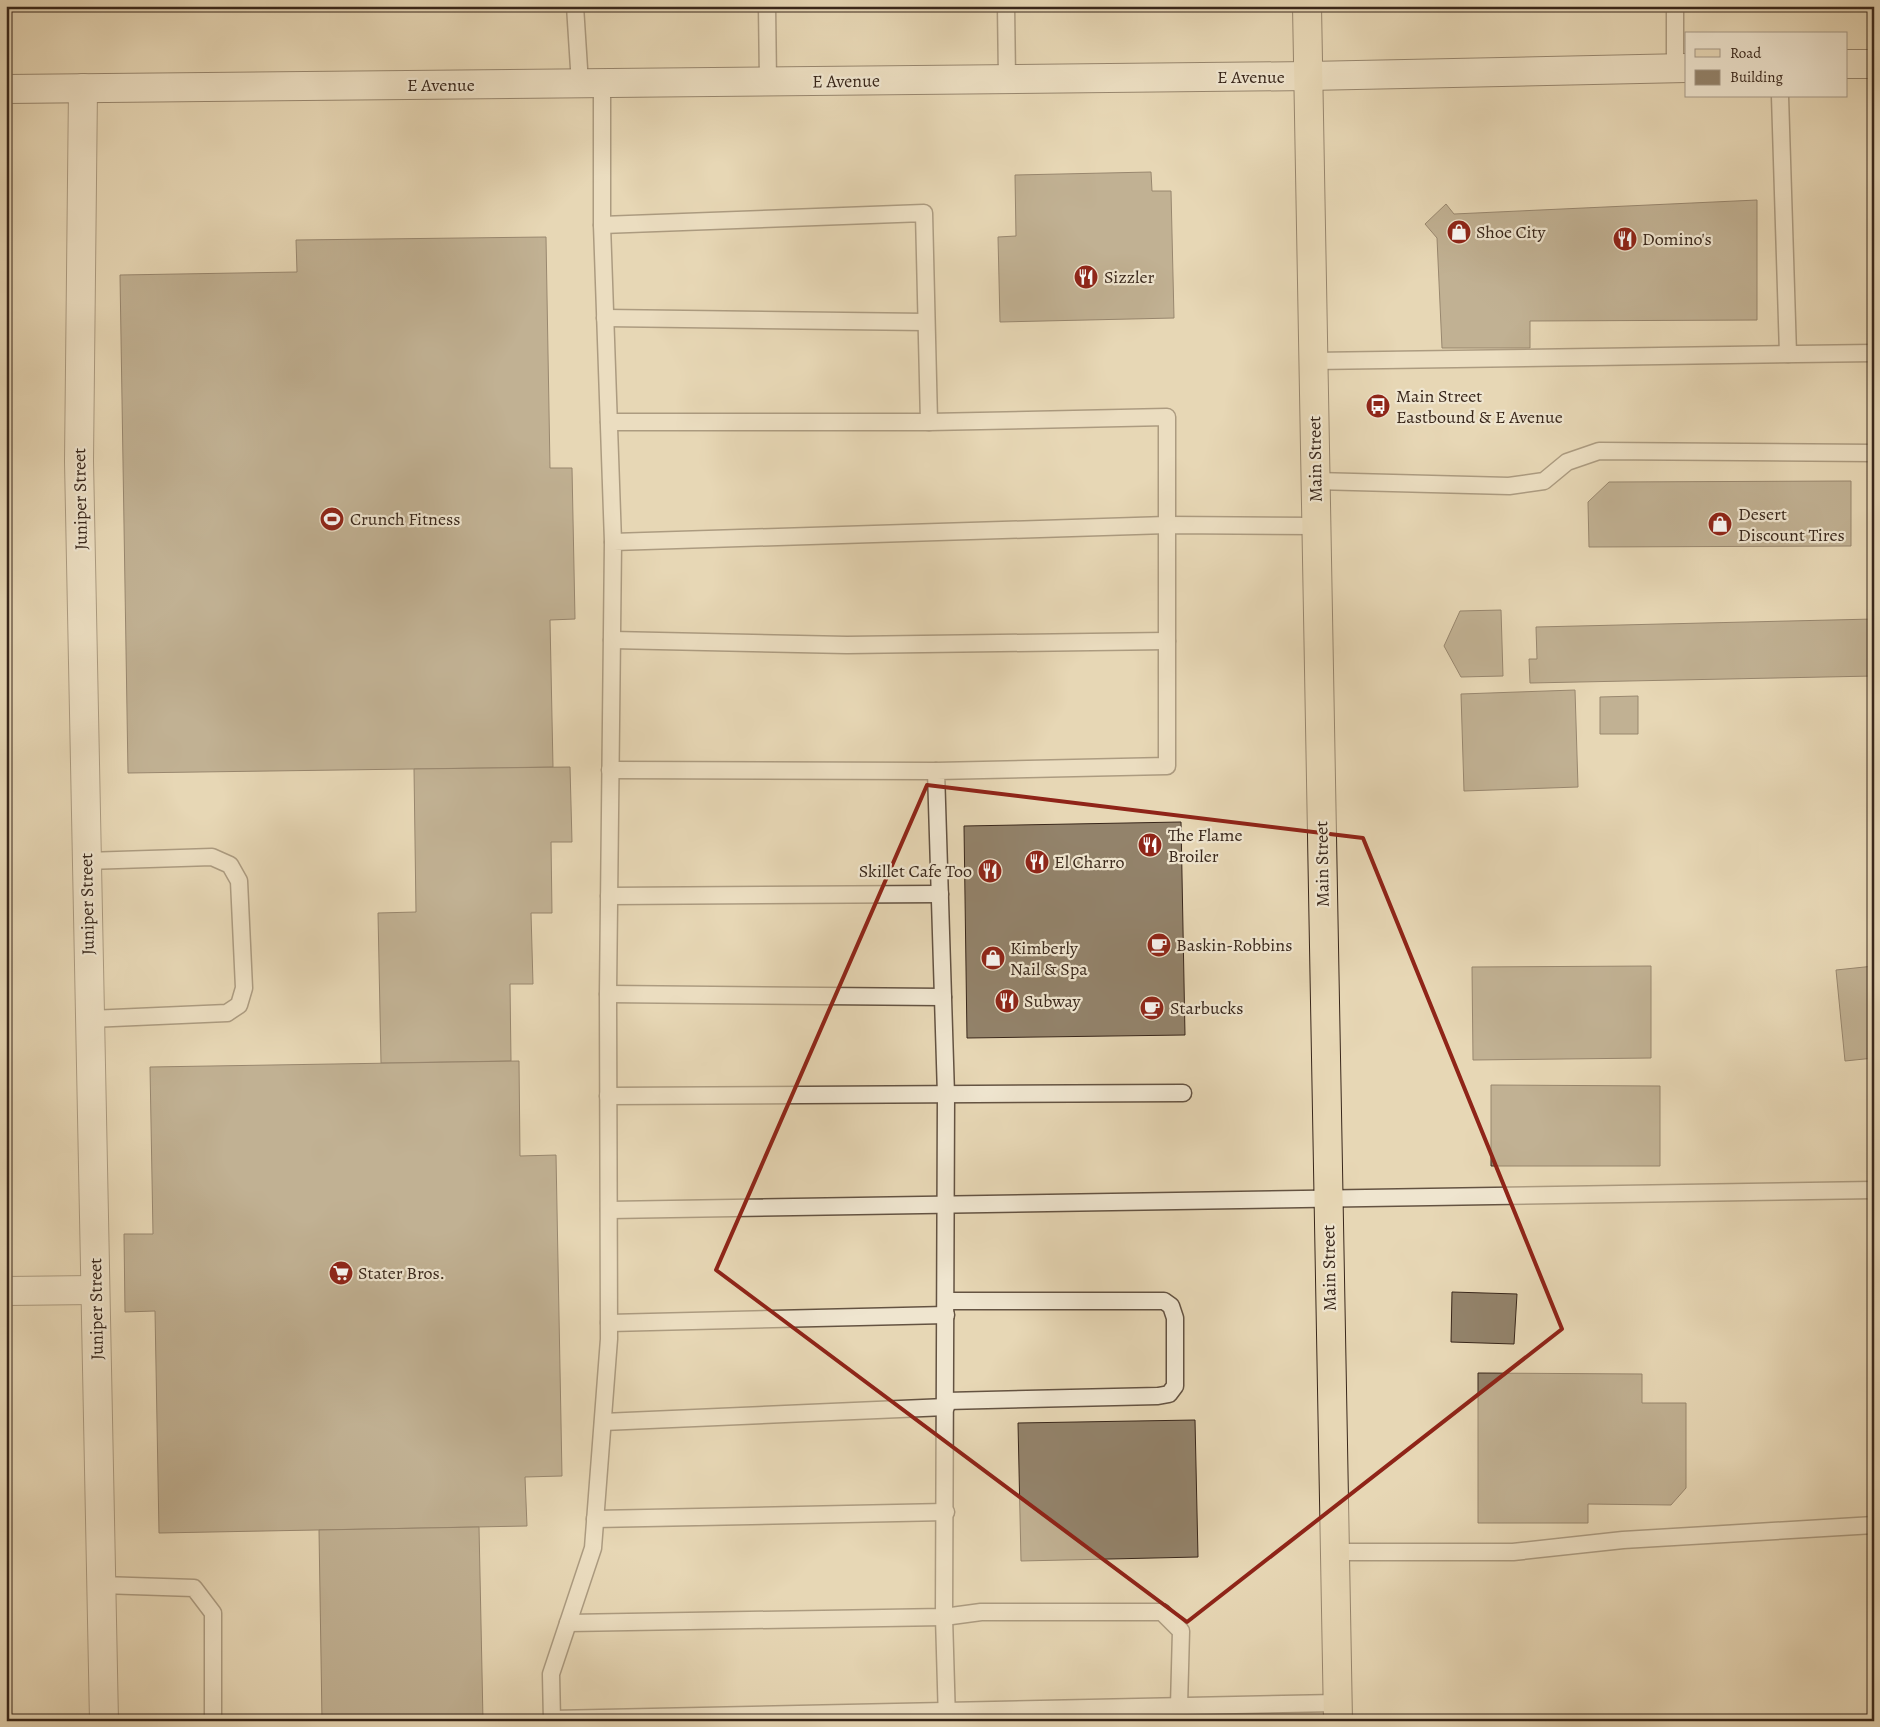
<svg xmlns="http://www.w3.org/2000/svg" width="1880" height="1727" viewBox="0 0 1880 1727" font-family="Alegreya,serif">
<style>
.building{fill:#93836b;stroke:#39271b}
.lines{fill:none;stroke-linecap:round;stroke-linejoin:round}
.lane-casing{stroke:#645342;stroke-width:19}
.street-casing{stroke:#645342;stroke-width:30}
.secondary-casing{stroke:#39271b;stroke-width:30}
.primary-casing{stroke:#39271b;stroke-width:30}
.lane{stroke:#efe5cf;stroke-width:16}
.street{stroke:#efe5cf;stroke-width:28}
.secondary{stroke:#efe5cf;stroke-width:28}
.primary{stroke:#e7d7b5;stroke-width:28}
.marked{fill:none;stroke:#8f2418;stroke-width:4;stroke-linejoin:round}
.labels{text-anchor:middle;stroke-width:4.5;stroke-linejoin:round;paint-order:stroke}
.street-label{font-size:18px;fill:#39271b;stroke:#efe5cf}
.poi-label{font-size:18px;fill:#39271b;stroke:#efe5cf;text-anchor:start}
</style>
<rect width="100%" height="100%" fill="#e7d7b5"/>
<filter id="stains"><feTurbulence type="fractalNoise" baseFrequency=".004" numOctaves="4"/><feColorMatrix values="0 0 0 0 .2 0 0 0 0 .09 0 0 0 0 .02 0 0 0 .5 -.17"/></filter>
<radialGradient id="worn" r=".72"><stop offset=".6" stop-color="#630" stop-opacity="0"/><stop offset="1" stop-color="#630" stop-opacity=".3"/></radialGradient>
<g class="building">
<polygon points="1151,172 1152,191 1171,191 1174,318 1000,322 998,237 1016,236 1015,175"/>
<polygon points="1757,200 1757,320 1530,321 1530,348 1442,348 1437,238 1425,224 1446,204 1454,214"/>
<polygon points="546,237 550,468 572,468 575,619 550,620 553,767 128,773 120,275 297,272 296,240"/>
<polygon points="1851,481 1851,546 1589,547 1588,502 1609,482"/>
<polygon points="1501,610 1503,676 1461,677 1444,646 1460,611"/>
<polygon points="1874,619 1874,676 1530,683 1529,659 1537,659 1536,627"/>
<polygon points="1575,690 1578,787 1464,791 1461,694"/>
<polygon points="1638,696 1638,734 1600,734 1600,697"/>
<polygon points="570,767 572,842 551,842 552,913 531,913 533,984 510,984 511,1061 381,1063 378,913 416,912 414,769"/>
<polygon points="1181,822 1185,1035 967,1038 964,826"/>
<polygon points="1651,966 1651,1058 1473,1060 1472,967"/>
<polygon points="1874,966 1874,1058 1845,1061 1836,970"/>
<polygon points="519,1061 520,1156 556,1155 562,1476 525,1477 527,1526 159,1533 155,1311 125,1312 124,1234 153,1234 150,1067"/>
<polygon points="1491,1085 1660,1086 1660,1166 1491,1166"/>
<polygon points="1452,1292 1517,1294 1514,1344 1451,1342"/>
<polygon points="1478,1373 1642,1374 1642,1403 1686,1403 1686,1488 1671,1505 1588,1504 1588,1523 1478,1523"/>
<polygon points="1195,1420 1198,1557 1021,1561 1018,1423"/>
<polygon points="479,1527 483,1721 322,1721 319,1530"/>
</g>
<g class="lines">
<defs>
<g id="lane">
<polyline points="575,6 580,84"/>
<polyline points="767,6 768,82"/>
<polyline points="1006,6 1007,79"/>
<polyline points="1675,68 1675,6"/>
<polyline points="602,84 602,225 613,542"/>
<polyline points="1780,96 1788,354"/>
<polyline points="602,225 924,213 929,422"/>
<polyline points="605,318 926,322"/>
<polyline points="1313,361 1874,353"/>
<polyline points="609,422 929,422 1167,417 1167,766 936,771 946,1095 944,1617 947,1721"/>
<polyline points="1315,481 1509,486 1544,481 1567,462 1599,451 1874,453"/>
<polyline points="612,640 847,645 1167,641"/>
<polyline points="610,770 936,771"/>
<polyline points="86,861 212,857 230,865 239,881 244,988 239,1005 227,1013 90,1019"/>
<polyline points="609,896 940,894"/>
<polyline points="608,994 943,997"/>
<polyline points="608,1096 1183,1093"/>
<polyline points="609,1210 1874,1190"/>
<polyline points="946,1301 1164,1301 1171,1306 1175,1318 1175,1386 1169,1394 1158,1396 946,1401"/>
<polyline points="609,1323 946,1315"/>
<polyline points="603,1422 946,1407"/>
<polyline points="595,1519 946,1512"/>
<polyline points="1335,1552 1513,1552 1623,1540 1874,1525"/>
<polyline points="101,1585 194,1588 213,1613 213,1721"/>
<polyline points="568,1623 944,1617 981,1612 1162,1612 1181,1631 1179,1706"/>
<polyline points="552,1719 1337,1703"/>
<polyline points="552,1721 551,1674 593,1548 609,1339 608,994 613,542 1167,525 1316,526"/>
</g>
<g id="street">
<polyline points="83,88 79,461 104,1721"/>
<polyline points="6,1291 95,1290"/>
</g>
<g id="secondary">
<polyline points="1846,64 1874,64"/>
<polyline points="6,89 1308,76 1686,68"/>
</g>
<polyline id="primary" points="1307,6 1338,1721"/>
</defs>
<use href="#lane" class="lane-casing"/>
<use href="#street" class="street-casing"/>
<use href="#secondary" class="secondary-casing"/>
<use href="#primary" class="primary-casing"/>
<use href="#lane" class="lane"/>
<use href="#street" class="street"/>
<use href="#secondary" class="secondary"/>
<use href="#primary" class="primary"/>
</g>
<path d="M0 0H1880V1727H0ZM927,785L1363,838L1562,1329L1187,1622L716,1270Z" fill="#e7d7b5" fill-opacity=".55" fill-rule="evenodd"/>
<path class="marked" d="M927,785L1363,838L1562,1329L1187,1622L716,1270Z"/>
<defs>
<symbol id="shop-disc" viewBox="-11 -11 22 22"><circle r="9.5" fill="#8f2418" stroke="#efe5cf"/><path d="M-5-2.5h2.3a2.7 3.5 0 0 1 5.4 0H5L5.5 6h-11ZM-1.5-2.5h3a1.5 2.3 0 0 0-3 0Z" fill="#fff"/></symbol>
<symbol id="restaurant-disc" viewBox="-11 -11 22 22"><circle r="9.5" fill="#8f2418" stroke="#efe5cf"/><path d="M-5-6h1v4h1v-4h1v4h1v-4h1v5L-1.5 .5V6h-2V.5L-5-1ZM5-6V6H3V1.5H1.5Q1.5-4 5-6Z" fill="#fff"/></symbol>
<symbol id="bus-disc" viewBox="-11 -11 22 22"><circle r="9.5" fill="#8f2418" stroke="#efe5cf"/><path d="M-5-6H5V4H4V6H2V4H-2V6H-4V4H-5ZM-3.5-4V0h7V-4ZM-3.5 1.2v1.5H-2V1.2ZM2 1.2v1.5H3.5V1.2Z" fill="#fff"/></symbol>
<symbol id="stadium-disc" viewBox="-11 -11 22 22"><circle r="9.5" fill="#8f2418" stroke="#efe5cf"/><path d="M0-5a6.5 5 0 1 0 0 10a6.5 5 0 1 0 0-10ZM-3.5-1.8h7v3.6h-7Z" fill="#fff"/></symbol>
<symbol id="cafe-disc" viewBox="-11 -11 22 22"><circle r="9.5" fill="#8f2418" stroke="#efe5cf"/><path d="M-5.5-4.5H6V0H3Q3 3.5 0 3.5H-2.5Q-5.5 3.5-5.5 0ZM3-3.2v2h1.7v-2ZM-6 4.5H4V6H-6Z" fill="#fff"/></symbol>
<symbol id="supermarket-disc" viewBox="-11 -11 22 22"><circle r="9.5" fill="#8f2418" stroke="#efe5cf"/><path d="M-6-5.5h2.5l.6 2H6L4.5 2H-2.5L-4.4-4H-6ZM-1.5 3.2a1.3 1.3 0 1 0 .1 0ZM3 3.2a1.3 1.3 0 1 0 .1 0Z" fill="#fff"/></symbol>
</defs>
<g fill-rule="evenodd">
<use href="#shop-disc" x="1445" y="218" width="28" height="28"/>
<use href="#restaurant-disc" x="1611" y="225" width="28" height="28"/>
<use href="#restaurant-disc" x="1072" y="263" width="28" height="28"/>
<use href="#bus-disc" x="1364" y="392" width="28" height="28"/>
<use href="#stadium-disc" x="318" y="505" width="28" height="28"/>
<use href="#shop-disc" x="1706" y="510" width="28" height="28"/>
<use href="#restaurant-disc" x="1136" y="831" width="28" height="28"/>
<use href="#restaurant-disc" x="1023" y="848" width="28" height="28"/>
<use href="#restaurant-disc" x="976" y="857" width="28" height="28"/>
<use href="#cafe-disc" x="1145" y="931" width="28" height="28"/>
<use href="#shop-disc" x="979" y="944" width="28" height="28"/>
<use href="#restaurant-disc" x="993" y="987" width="28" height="28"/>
<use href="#cafe-disc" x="1138" y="994" width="28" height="28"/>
<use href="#supermarket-disc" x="327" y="1259" width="28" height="28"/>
</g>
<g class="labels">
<g class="street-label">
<text x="1251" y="83">E Avenue</text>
<text transform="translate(846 81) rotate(-1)" y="6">E Avenue</text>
<text x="441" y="91">E Avenue</text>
<text transform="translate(1315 459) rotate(-91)" y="6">Main Street</text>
<text transform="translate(80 499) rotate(-91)" y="6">Juniper Street</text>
<text transform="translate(1322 864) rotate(-91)" y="6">Main Street</text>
<text transform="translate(87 904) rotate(-91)" y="6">Juniper Street</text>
<text transform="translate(1329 1268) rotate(-91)" y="6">Main Street</text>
<text transform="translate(96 1309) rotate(-91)" y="6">Juniper Street</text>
</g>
<g class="poi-label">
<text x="1476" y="238">Shoe City</text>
<text x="1642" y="245">Domino's</text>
<text x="1104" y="283">Sizzler</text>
<text x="1396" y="402">Main Street<tspan x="1396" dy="21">Eastbound &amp; E Avenue</tspan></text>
<text x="1738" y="520">Desert<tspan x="1738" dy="21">Discount Tires</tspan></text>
<text x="350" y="525">Crunch Fitness</text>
<text x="1168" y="841">The Flame<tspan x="1168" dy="21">Broiler</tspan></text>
<text x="1054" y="868">El Charro</text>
<text x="972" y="877" text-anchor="end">Skillet Cafe Too</text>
<text x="1176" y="951">Baskin-Robbins</text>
<text x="1010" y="954">Kimberly<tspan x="1010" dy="21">Nail &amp; Spa</tspan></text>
<text x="1024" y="1007">Subway</text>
<text x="1170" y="1014">Starbucks</text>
<text x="358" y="1279">Stater Bros.</text>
</g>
</g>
<rect width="1880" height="1727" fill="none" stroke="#e7d7b5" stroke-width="25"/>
<rect x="8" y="8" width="1865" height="1712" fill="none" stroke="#39271b" stroke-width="2.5"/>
<rect x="12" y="12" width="1855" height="1702" fill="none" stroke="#39271b"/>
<rect x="1685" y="32" width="162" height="65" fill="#efe5cf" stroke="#a69987"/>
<rect x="1695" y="49" width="25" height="8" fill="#e7d7b5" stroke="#a69987"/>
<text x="1730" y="58" font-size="15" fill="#39271b">Road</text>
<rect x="1695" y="70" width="25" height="15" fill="#93836b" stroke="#a69987"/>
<text x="1730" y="82" font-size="15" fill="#39271b">Building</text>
<rect width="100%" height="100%" filter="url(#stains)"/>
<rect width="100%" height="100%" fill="url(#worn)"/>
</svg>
